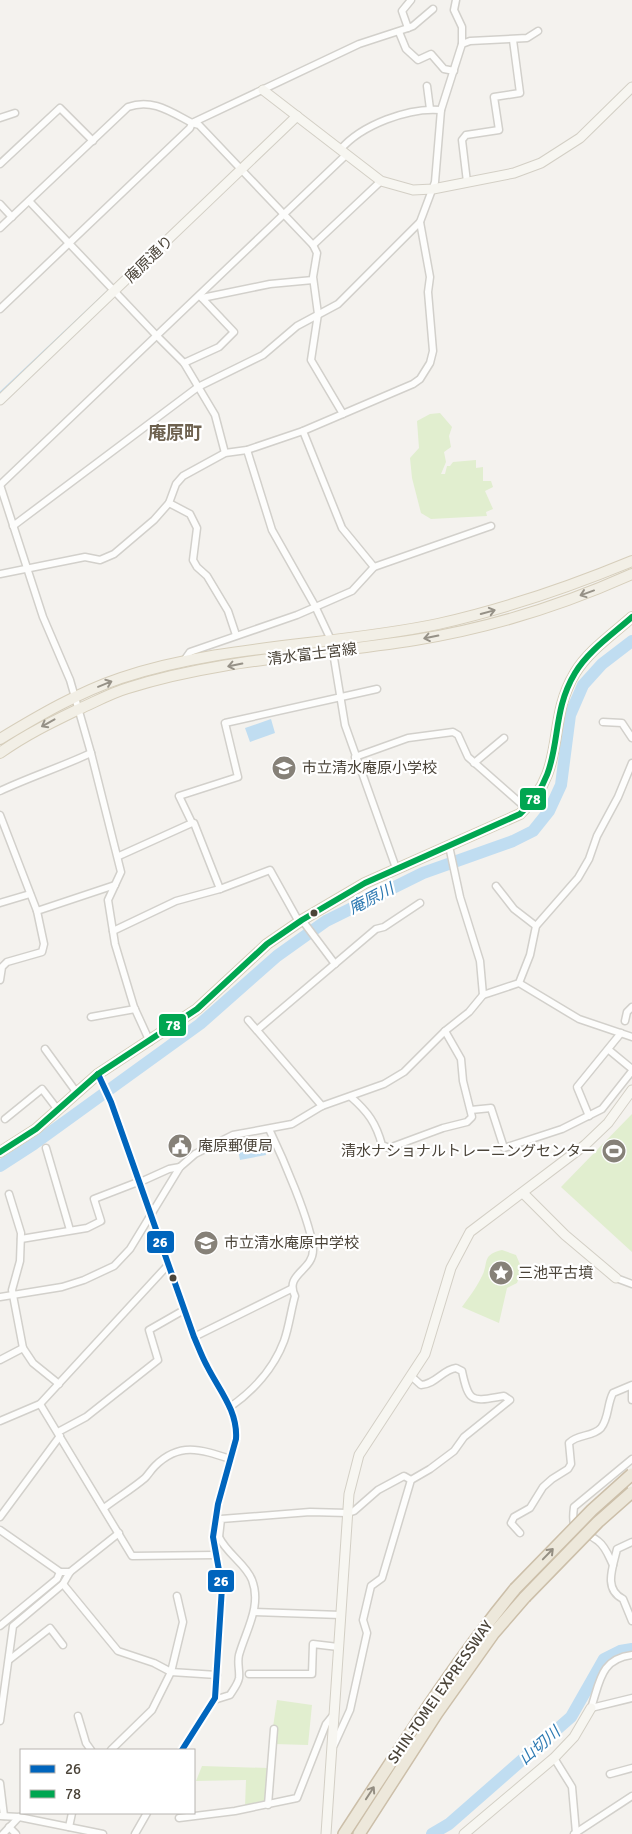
<svg xmlns="http://www.w3.org/2000/svg" width="632" height="1834" viewBox="0 0 632 1834" font-family="Signika,'Noto Sans JP',sans-serif">
<style>
.green{fill:#e1eecf}
.water{fill:#c0ddf1}
.lines{fill:none;stroke-linecap:round;stroke-linejoin:round}
.stream{stroke:#c0ddf1;stroke-width:2}
.river{stroke:#c0ddf1;stroke-width:12}
.street-casing{stroke:#d2d0cb;stroke-width:9}
.secondary-casing{stroke:#d3cfc5;stroke-width:11}
.primary-casing{stroke:#d6cebb;stroke-width:12}
.highway-casing{stroke:#ccbfa9;stroke-width:14}
.street{stroke:#fdfdfc;stroke-width:6}
.secondary{stroke:#f7f6f1;stroke-width:9}
.primary{stroke:#f2efe6;stroke-width:10}
.highway{stroke:#ede8db;stroke-width:11}
.highway-bridge-casing{stroke:#ccbfa9;stroke-width:14;stroke-linecap:butt}
.highway-bridge{stroke:#ede8db;stroke-width:11}
.bus-1-casing{stroke:#fff;stroke-width:10}
.bus-2-casing{stroke:#fff;stroke-width:10}
.bus-1{stroke:#0065bd;stroke-width:6}
.bus-2{stroke:#00a651;stroke-width:6}
.oneway{stroke:#969187}
.oneway2{stroke:#948e82}
.bus-dot{fill:#4b4439;stroke:#fff;stroke-width:2}
.labels{text-anchor:middle;stroke-width:4.5;stroke-linejoin:round;paint-order:stroke}
.street-label{font-size:15px;fill:#4b4439;stroke:#fff}
.poi-label{font-size:15px;fill:#4b4439;stroke:#fff;text-anchor:start}
.water-label{font-size:16px;font-style:italic;fill:#2e7ab2;stroke:#fff}
.quarter-label{font-size:18px;font-weight:bold;fill:#6e6250;stroke:#fff}
.line-badge{stroke:#fff;stroke-width:2}
.badge-label{font-size:14px;text-anchor:middle;font-weight:bold;fill:#fff}
</style>
<rect width="100%" height="100%" fill="#f4f2ee"/>
<g class="green">
<polygon points="440,413 452,427 449,436 451,447 444,452 446,462 441,474 445,474 447,466 450,466 453,462 476,460 476,468 483,467 483,481 491,481 493,487 485,491 493,509 486,512 487,516 431,519 421,513 412,478 410,458 419,448 417,421 430,414"/>
<polygon points="632,1114 632,1252 561,1187"/>
<path d="M502,1250L516,1255L522,1269L517,1283L507,1288L499,1323L462,1307C469,1297 477,1287 482,1276C489,1263 481,1255 502,1250Z"/>
<polygon points="277,1700 312,1705 308,1745 274,1744 273,1727"/>
<polygon points="202,1766 268,1768 265,1799 264,1802 245,1807 246,1780 196,1781"/>
</g>
<g class="water">
<polygon points="271,719 275,733 250,742 245,728"/>
<polygon points="263,1139 266,1155 240,1160 237,1144"/>
</g>
<g class="lines">
<polyline class="stream" points="0,393 110,289"/>
<g class="river">
<polyline points="0,1166 34,1144 200,1024 277,956 326,921 423,873 513,841 533,831 549,811 561,785 570,715 583,685 602,664 632,641"/>
<polyline points="432,1834 449,1824 571,1717 604,1659 620,1651 632,1649"/>
</g>
<defs>
<g id="street">
<polyline points="456,0 454,10 462,27 462,44"/>
<polyline points="408,28 413,26 433,9"/>
<polyline points="399,32 406,49 418,60 431,54 444,69 454,71"/>
<polyline points="427,86 430,109"/>
<polyline points="0,118 15,113"/>
<path d="M340,150C361,125 409,107 441,110"/>
<polyline points="0,164 60,108 93,141"/>
<polyline points="467,182 462,140 466,135 499,130 494,97 520,93 513,40"/>
<polyline points="29,201 156,335 184,363 215,415 225,453"/>
<polyline points="0,204 12,217"/>
<path d="M0,228L128,107C152,98 171,112 192,123L359,44L408,28L402,11L411,0"/>
<polyline points="313,245 317,253 313,277 318,314 311,360 343,414"/>
<polyline points="202,298 270,284 313,280"/>
<polyline points="0,309 190,128 192,123 199,125 313,245 381,181"/>
<polyline points="184,363 219,347 234,332 200,296"/>
<polyline points="303,431 342,528 374,567"/>
<polyline points="247,450 272,530 315,606 331,640 345,725 396,868"/>
<polyline points="0,485 43,617 70,680 91,753 121,872 108,900 115,944 134,1007 150,1042"/>
<polyline points="0,485 347,154"/>
<polyline points="169,503 190,514 197,528 193,560 197,567 207,576 228,611 236,635"/>
<polyline points="13,526 198,387 263,355 297,326 338,304 420,222 435,182 441,110 462,44 470,41 527,38 538,31"/>
<polyline points="0,574 85,557 100,560 114,554 154,520 169,503 176,484 183,476 225,453 247,450 303,431 413,384 420,379 430,363 433,351 428,292 430,277 420,222"/>
<polyline points="183,662 190,652 297,615 352,591 374,567 491,526"/>
<polyline points="603,722 622,723 632,738"/>
<polyline points="355,757 408,738 453,732 458,735 468,757 526,808"/>
<polyline points="474,763 504,738"/>
<path d="M0,791C30,777 61,767 91,753"/>
<polyline points="0,815 37,911"/>
<polyline points="192,823 194,823 220,889 270,870 299,922"/>
<polyline points="449,846 460,897 480,961 483,995"/>
<polyline points="119,856 192,823 179,796 238,777 225,723 377,689"/>
<polyline points="496,886 514,909 536,926"/>
<polyline points="0,903 30,894"/>
<polyline points="302,920 335,964"/>
<polyline points="113,931 176,901 220,889"/>
<polyline points="0,980 2,967 7,962 42,952 44,944 37,911 115,885"/>
<polyline points="519,983 579,1019 632,1037"/>
<polyline points="91,1017 135,1009"/>
<polyline points="248,1020 322,1106"/>
<polyline points="625,1021 627,1012 632,1007"/>
<polyline points="257,1030 376,929 384,927 420,903"/>
<polyline points="45,1049 77,1093"/>
<polyline points="609,1050 632,1069"/>
<path d="M98,1074L111,1102L194,1337C198,1346 202,1357 207,1366C219,1390 238,1411 236,1439L218,1504L213,1537L222,1587L215,1698L182,1750"/>
<path d="M351,1097C368,1112 376,1123 382,1145L389,1148L443,1128L467,1122L472,1117L463,1081L461,1059L445,1031"/>
<polyline points="471,1110 491,1108 504,1148 562,1129 602,1109 632,1071"/>
<polyline points="589,1116 577,1087 621,1033"/>
<polyline points="5,1119 42,1089 58,1110"/>
<polyline points="46,1148 70,1230"/>
<polyline points="138,1183 169,1169 180,1167"/>
<polyline points="9,1194 21,1233 20,1261 12,1290 23,1348 33,1363 59,1384"/>
<polyline points="21,1239 87,1228 101,1221 94,1199 138,1182"/>
<polyline points="616,1278 632,1284"/>
<polyline points="0,1297 62,1287 84,1280 114,1266 130,1249 180,1167 195,1154 233,1135 292,1124 322,1106 384,1084 404,1072 445,1031 469,1012 483,995 519,983 530,955 536,926 578,878 589,859 597,836 618,797 632,763"/>
<polyline points="194,1337 291,1289"/>
<polyline points="0,1360 23,1348"/>
<polyline points="632,1388 632,1400"/>
<polyline points="40,1404 132,1556 215,1555"/>
<path d="M230,1407C253,1391 274,1368 284,1341C289,1327 291,1310 295,1296C284,1274 313,1271 313,1250C312,1224 281,1154 269,1129"/>
<polyline points="0,1421 40,1404 168,1265"/>
<polyline points="58,1432 86,1417 158,1360 149,1330 184,1310"/>
<path d="M104,1508C117,1498 132,1489 145,1478C148,1475 151,1470 155,1466C179,1442 200,1449 230,1459"/>
<polyline points="0,1517 60,1436"/>
<polyline points="0,1530 60,1572 70,1572"/>
<path d="M520,1533L511,1523L514,1517L530,1508L543,1487L552,1479L568,1469L571,1464L569,1443C577,1434 593,1437 601,1428C609,1418 607,1404 613,1393L632,1385"/>
<polyline points="213,1537 219,1537 221,1519 310,1512 348,1513 354,1511 378,1490 404,1476 411,1480"/>
<path d="M632,1542L617,1549C613,1567 603,1589 623,1599L632,1621"/>
<path d="M613,1565C609,1557 606,1547 598,1541C581,1527 570,1537 574,1507L632,1459"/>
<polyline points="63,1584 118,1651 154,1663 171,1672 217,1675"/>
<polyline points="254,1612 341,1615"/>
<polyline points="0,1626 57,1579 60,1572"/>
<polyline points="9,1660 50,1628 63,1645"/>
<polyline points="249,1674 312,1674 313,1644 338,1647"/>
<path d="M214,1700L230,1695C233,1690 238,1684 239,1678C240,1671 237,1663 239,1655C246,1630 262,1606 252,1580C246,1564 227,1554 219,1537"/>
<path d="M591,1708C600,1682 600,1659 632,1655"/>
<polyline points="591,1708 632,1698"/>
<polyline points="78,1716 86,1743 91,1750"/>
<polyline points="0,1721 13,1626 63,1584 70,1572 119,1533"/>
<path d="M334,1745L350,1710L367,1633L363,1620L371,1586L382,1578L411,1480L430,1469L454,1451L464,1437L510,1400L504,1396C473,1401 469,1405 462,1371L456,1368C442,1370 436,1384 421,1385L411,1376"/>
<polyline points="111,1750 152,1710 171,1672 183,1622 177,1596"/>
<polyline points="554,1758 572,1787 576,1833"/>
<polyline points="610,1774 632,1768"/>
<polyline points="0,1783 4,1816"/>
<polyline points="268,1805 274,1729"/>
<polyline points="0,1816 19,1817 103,1834"/>
<polyline points="179,1818 235,1811 297,1798 326,1724 334,1714"/>
<polyline points="9,1827 16,1834"/>
<polyline points="69,1827 72,1813"/>
<polyline points="3,1834 19,1817"/>
<polyline points="135,1834 147,1813"/>
<polyline points="574,1834 632,1796"/>
</g>
<g id="secondary">
<polyline points="263,90 381,181 413,190 433,189 514,173 541,163 580,138 632,87"/>
<polyline points="0,400 297,116"/>
<polyline points="523,1193 565,1235 616,1278"/>
<polyline points="326,1834 349,1494 359,1455 425,1354 451,1268 470,1232 585,1145 608,1123 632,1090"/>
<polyline points="464,1834 554,1758 574,1737 591,1708"/>
</g>
<g id="primary">
<path d="M0,739C38,716 79,692 121,678C223,644 334,646 438,624C505,609 569,587 632,561"/>
<path d="M0,753C25,735 52,722 79,709C95,702 111,693 128,688C219,659 321,655 415,640C490,628 563,605 632,574"/>
<path d="M0,1152L36,1129L98,1074L197,1009L267,944L302,920L365,883L520,814C569,768 545,723 575,673C588,651 613,634 632,617"/>
</g>
<g id="highway">
<path d="M344,1834C399,1750 451,1667 515,1589"/>
<polyline points="359,1834 437,1713 493,1634 525,1597"/>
</g>
</defs>
<use href="#street" class="street-casing"/>
<use href="#secondary" class="secondary-casing"/>
<use href="#primary" class="primary-casing"/>
<use href="#highway" class="highway-casing"/>
<use href="#street" class="street"/>
<use href="#secondary" class="secondary"/>
<use href="#primary" class="primary"/>
<use href="#highway" class="highway"/>
<defs>
<g id="highway-bridge">
<polyline points="515,1589 592,1510 632,1474"/>
<polyline points="525,1597 598,1522 632,1492"/>
</g>
</defs>
<use href="#highway-bridge" class="highway-bridge-casing"/>
<use href="#highway-bridge" class="highway-bridge"/>
<defs>
<path id="bus-1" d="M98,1074L111,1102L194,1337C198,1346 202,1357 207,1366C219,1390 238,1411 236,1439L218,1504L213,1537L222,1587L215,1698L182,1750"/>
<path id="bus-2" d="M0,1152L36,1129L98,1074L197,1009L267,944L302,920L365,883L520,814C569,768 545,723 575,673C588,651 613,634 632,617"/>
</defs>
<use href="#bus-1" class="bus-1-casing"/>
<use href="#bus-2" class="bus-2-casing"/>
<use href="#bus-1" class="bus-1"/>
<use href="#bus-2" class="bus-2"/>
</g>
<defs><path id="oneway-shaft" d="M-6 0H5M1.5-3L5.5 0L1.5 3" fill="none" stroke-width="1.6" stroke-linecap="round" stroke-linejoin="round" transform="scale(1.25)"/></defs>
<g class="oneway">
<use href="#oneway-shaft" transform="translate(587 593) rotate(160)"/>
<use href="#oneway-shaft" transform="translate(488 612) rotate(-15)"/>
<use href="#oneway-shaft" transform="translate(431 637) rotate(169)"/>
<use href="#oneway-shaft" transform="translate(235 665) rotate(169)"/>
<use href="#oneway-shaft" transform="translate(105 684) rotate(-22)"/>
<use href="#oneway-shaft" transform="translate(48 723) rotate(151)"/>
</g>
<g class="oneway2">
<use href="#oneway-shaft" transform="translate(548 1554) rotate(-46)"/>
<use href="#oneway-shaft" transform="translate(370 1793) rotate(-57)"/>
</g>
<defs>
<symbol id="school-disc" viewBox="-11 -11 22 22"><circle r="9.5" fill="#868178" stroke="#fff"/><path d="M0-5L7-2L0 1L-7-2ZM-4 1L0 2.5L4 1V4Q0 6-4 4Z" fill="#fff"/></symbol>
<symbol id="civic-disc" viewBox="-11 -11 22 22"><circle r="9.5" fill="#868178" stroke="#fff"/><path d="M-.6-6.5H3V-4.5H.6V-3L4-1V1h2V6H-6V1h2V-1L-.6-3ZM-1.2 2.5V6h2.4V2.5Z" fill="#fff"/></symbol>
<symbol id="stadium-disc" viewBox="-11 -11 22 22"><circle r="9.5" fill="#868178" stroke="#fff"/><path d="M0-5a6.5 5 0 1 0 0 10a6.5 5 0 1 0 0-10ZM-3.5-1.8h7v3.6h-7Z" fill="#fff"/></symbol>
<symbol id="sight-disc" viewBox="-11 -11 22 22"><circle r="9.5" fill="#868178" stroke="#fff"/><path d="M0-6L1.8-2.2L6-1.7L2.9 1.2L3.7 5.4L0 3.3L-3.7 5.4L-2.9 1.2L-6-1.7L-1.8-2.2Z" fill="#fff"/></symbol>
</defs>
<g fill-rule="evenodd">
<use href="#school-disc" x="270" y="754" width="28" height="28"/>
<use href="#civic-disc" x="166" y="1132" width="28" height="28"/>
<use href="#stadium-disc" x="600" y="1137" width="28" height="28"/>
<use href="#school-disc" x="192" y="1229" width="28" height="28"/>
<use href="#sight-disc" x="487" y="1259" width="28" height="28"/>
</g>
<g class="bus-dot">
<circle cx="314" cy="913" r="4.5"/>
<circle cx="173" cy="1278" r="4.5"/>
</g>
<g class="labels">
<g class="street-label">
<text transform="translate(149 259) rotate(-44)" y="5">庵原通り</text>
<text transform="translate(312 654) rotate(-7)" y="5">清水富士宮線</text>
<text transform="translate(440 1692) rotate(-55)" y="5">SHIN-TOMEI EXPRESSWAY</text>
</g>
<g class="poi-label">
<text x="302" y="773">市立清水庵原小学校</text>
<text x="198" y="1151">庵原郵便局</text>
<text x="596" y="1156" text-anchor="end">清水ナショナルトレーニングセンター</text>
<text x="224" y="1248">市立清水庵原中学校</text>
<text x="518" y="1278">三池平古墳</text>
</g>
<g class="water-label">
<text transform="translate(371 898) rotate(-27)" y="6">庵原川</text>
<text transform="translate(539 1745) rotate(-41)" y="6">山切川</text>
</g>
<g class="quarter-label">
<text x="175" y="439">庵原町</text>
</g>
</g>
<g class="line-badge">
<rect x="519" y="787" width="28" height="24" rx="5" fill="#00a651"/>
<rect x="158" y="1013" width="29" height="24" rx="5" fill="#00a651"/>
<rect x="146" y="1230" width="29" height="24" rx="5" fill="#0065bd"/>
<rect x="207" y="1569" width="28" height="24" rx="5" fill="#0065bd"/>
</g>
<g class="badge-label">
<text x="533" y="804">78</text>
<text x="173" y="1030">78</text>
<text x="160" y="1247">26</text>
<text x="221" y="1586">26</text>
</g>
<rect x="20" y="1749" width="175" height="65" fill="#ffffff" stroke="#b7b4b0"/>
<rect x="30" y="1765" width="25" height="8" fill="#0065bd" stroke="#b7b4b0"/>
<text x="65" y="1774" font-size="15" fill="#4b4439">26</text>
<rect x="30" y="1790" width="25" height="8" fill="#00a651" stroke="#b7b4b0"/>
<text x="65" y="1799" font-size="15" fill="#4b4439">78</text>
</svg>
